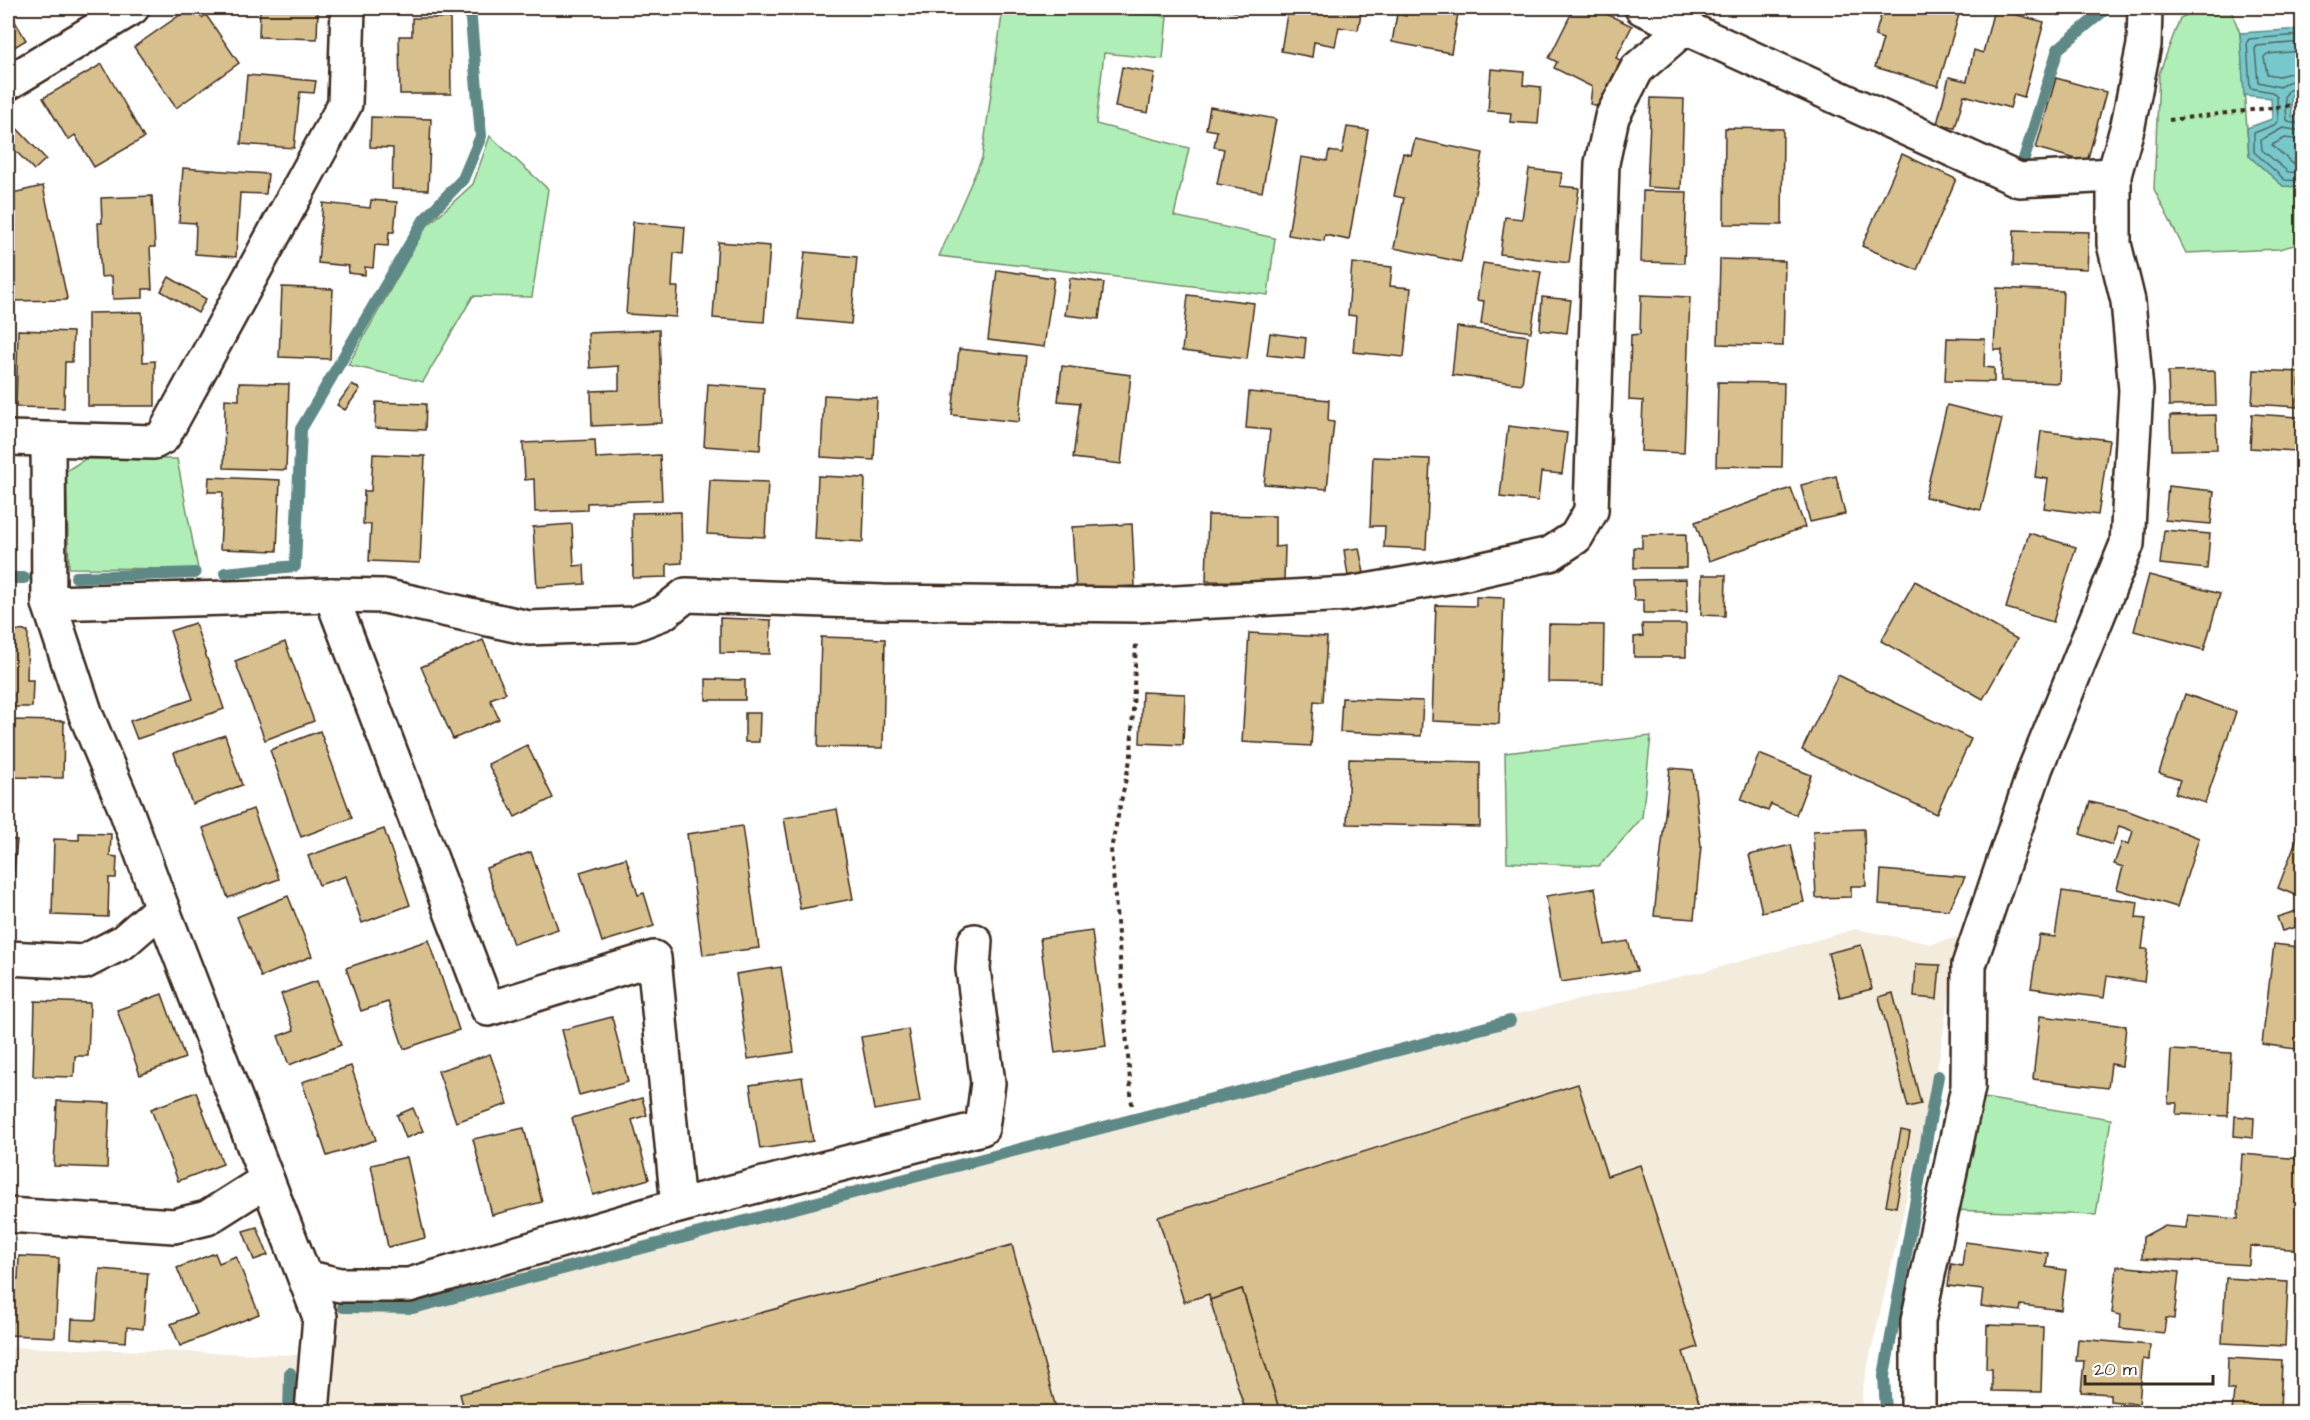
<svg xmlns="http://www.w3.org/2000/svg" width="2310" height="1420" viewBox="0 0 2310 1420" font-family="'Architects Daughter',sans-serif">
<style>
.built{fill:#f3ecdd}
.green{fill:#afefb7;stroke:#758c6a;stroke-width:1.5}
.water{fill:#77c8cc;stroke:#5f8986;stroke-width:1.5}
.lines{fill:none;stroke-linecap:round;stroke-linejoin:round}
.shore{stroke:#536964;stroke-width:1.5}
.stream{stroke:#5f8986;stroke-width:12}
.building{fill:#d7bf8e;stroke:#3b2a1e;stroke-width:1.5}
.minor-casing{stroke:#3b2a1e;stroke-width:38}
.path{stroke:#3b2a1e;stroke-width:4;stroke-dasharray:4.5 4.5;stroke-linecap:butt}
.minor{stroke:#fff;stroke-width:33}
</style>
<rect width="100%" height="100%" fill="#fff"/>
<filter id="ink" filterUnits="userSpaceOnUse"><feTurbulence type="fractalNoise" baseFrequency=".0167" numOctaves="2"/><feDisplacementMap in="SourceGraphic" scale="12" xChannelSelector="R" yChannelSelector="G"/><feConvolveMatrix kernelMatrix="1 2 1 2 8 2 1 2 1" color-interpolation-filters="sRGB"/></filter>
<g filter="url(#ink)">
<polygon class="built" points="1856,929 1932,944 1958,937 1940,1054 1862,1391 1863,1412 8,1412 8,1347 296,1355 331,1304 410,1301 1499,1018 1709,970"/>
<g class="green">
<polygon points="1003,8 1122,8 1167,17 1163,59 1104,53 1096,124 1189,148 1174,216 1275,238 1268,295 939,256 982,158"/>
<polygon points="2203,8 2230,8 2240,33 2249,156 2283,186 2302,187 2302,243 2279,249 2186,253 2154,189 2159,74 2180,18"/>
<polygon points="490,136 548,189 532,297 473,296 423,382 348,365 425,228 473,184"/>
<polygon points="85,459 177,459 198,569 69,568 66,471"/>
<polygon points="1651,736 1642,818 1599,866 1507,862 1505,753"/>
<polygon points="1978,1097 2111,1119 2096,1215 1951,1210"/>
</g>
<polygon class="water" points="2302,29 2302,92 2291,95 2292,117 2302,117 2302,187 2283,186 2249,156 2247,128 2272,119 2271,98 2244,95 2240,33"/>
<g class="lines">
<g class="shore">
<polyline points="2302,35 2249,39 2247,42 2250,88 2272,92 2277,97 2278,121 2274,125 2254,133 2254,152 2285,180 2302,181"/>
<polyline points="2302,42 2257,46 2255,49 2258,82 2280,87 2288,82 2302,79"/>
<polyline points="2302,51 2267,54 2264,57 2267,74 2279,76 2302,70"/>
<polyline points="2302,87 2289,90 2285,96 2287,120 2292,123 2302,123"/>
<polyline points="2302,131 2283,128 2261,140 2262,150 2288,172 2302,173"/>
<polyline points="2302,140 2285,138 2272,145 2292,163 2302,164"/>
</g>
<g class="stream">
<polyline points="2023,162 2058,49 2107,8"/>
<polyline points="225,573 295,566 301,429 424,220 463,179 481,136 470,8"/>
<polyline points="76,577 195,573"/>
<polyline points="8,578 24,578"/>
<polyline points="343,1307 413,1308 1510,1021"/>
<polyline points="289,1412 290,1373"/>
<polyline points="1886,1412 1884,1376 1938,1076"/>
</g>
</g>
<g class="building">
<polygon points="190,8 195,8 202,18 206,15 239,63 176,108 134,47"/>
<polygon points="260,8 318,8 317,39 259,37"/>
<polygon points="1212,8 1244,8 1243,13"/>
<polygon points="1280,8 1362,8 1358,30 1339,27 1335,46 1314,42 1312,57 1281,51 1287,14 1279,12"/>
<polygon points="1407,8 1459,8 1451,53 1392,42 1397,14 1406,16"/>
<polygon points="1574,8 1594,8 1632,26 1616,58 1622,61 1605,94 1603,107 1590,104 1592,87 1554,68 1557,62 1549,58"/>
<polygon points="1883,8 1961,8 1938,86 1875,67 1883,39 1875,36"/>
<polygon points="2035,8 2062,8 2059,15"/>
<polygon points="1994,9 2044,22 2024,97 2014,94 2010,108 1964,95 1955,128 1937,124 1949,77 1967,81 1974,50 1983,53"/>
<polygon points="8,10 26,40 8,51"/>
<polygon points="412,18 450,18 451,94 400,94 399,36 412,36"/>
<polygon points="102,64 144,138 94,167 75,135 68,140 43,98"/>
<polygon points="1122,67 1155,73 1148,113 1115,107"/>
<polygon points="1491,69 1524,72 1523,85 1541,87 1538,124 1510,122 1511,113 1488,111"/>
<polygon points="247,75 316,81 314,93 300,92 294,148 241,144"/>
<polygon points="2056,78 2106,92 2087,162 2036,148"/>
<polygon points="1651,98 1684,99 1681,189 1647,187"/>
<polygon points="1210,107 1276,119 1262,192 1217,184 1224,149 1214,147 1217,131 1206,129"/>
<polygon points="371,117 431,119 428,190 392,189 393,148 370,147"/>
<polygon points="8,119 46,159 34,170 8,143"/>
<polygon points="1347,127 1368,130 1349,240 1325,235 1324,241 1288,235 1301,157 1327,161 1329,151 1342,153"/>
<polygon points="1725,128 1783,129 1782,225 1724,224"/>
<polygon points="1415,139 1483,153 1461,262 1394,248 1404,198 1394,196 1403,153 1411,155"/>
<polygon points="1902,154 1956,179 1917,270 1862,246"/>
<polygon points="183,168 268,174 266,194 240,193 236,257 195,254 196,223 179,222"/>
<polygon points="1529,169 1562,173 1560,186 1579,188 1569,263 1500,254 1505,217 1522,219"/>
<polygon points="43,186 67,298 66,300 11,301 8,283 8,194"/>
<polygon points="1643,191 1687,192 1684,263 1641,262"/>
<polygon points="152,196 155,247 150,247 152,289 143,289 143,298 113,299 112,276 101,277 98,223 102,223 101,198"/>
<polygon points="371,200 397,202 394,232 389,232 388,246 375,245 373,268 365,267 365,275 348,273 349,266 318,263 323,203 370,208"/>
<polygon points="633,222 685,227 683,254 674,253 672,287 678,287 676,317 626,314"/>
<polygon points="2014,230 2089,232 2087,269 2013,266"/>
<polygon points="718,242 770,246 764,322 713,318"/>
<polygon points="805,252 857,257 851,324 798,319"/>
<polygon points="1720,259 1785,261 1783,346 1718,344"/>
<polygon points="1352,263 1392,267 1390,286 1411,288 1404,357 1353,352 1356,316 1348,315"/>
<polygon points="1483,263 1541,272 1531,332 1481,324 1484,301 1477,300"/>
<polygon points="997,270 1054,278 1044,347 988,340"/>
<polygon points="169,277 206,299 198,313 161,291"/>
<polygon points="1070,278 1104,283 1099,319 1065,315"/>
<polygon points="282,287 333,289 330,359 279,357"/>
<polygon points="1997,288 2063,291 2059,383 2001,381 2002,350 1994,350"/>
<polygon points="1188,295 1254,303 1247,359 1182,351"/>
<polygon points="1641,295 1690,297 1684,453 1641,451 1643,401 1629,400 1631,335 1640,334"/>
<polygon points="1542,297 1571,300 1567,333 1540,330"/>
<polygon points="142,312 143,362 155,361 155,406 88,406 88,313"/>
<polygon points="1457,327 1528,336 1522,384 1452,375"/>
<polygon points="18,330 73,332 72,362 65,362 64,408 16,407"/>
<polygon points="659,330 662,423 592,426 591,391 619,390 619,366 590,368 588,333"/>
<polygon points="1270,333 1306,338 1304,359 1267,355"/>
<polygon points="1947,338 1985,339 1984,367 1994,368 1994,382 1945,381"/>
<polygon points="959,349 1026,356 1019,422 952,415"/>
<polygon points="1062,366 1131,375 1121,464 1073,458 1080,403 1058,401"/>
<polygon points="2254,370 2300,372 2298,407 2252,404"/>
<polygon points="2215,371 2216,405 2169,406 2168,372"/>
<polygon points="1718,382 1784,383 1782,467 1716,466"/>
<polygon points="239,383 289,384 286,470 224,468 225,399 239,400"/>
<polygon points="352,384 360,389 345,410 337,405"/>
<polygon points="708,384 764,388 760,450 704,446"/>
<polygon points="1249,392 1329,400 1328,421 1334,422 1327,489 1264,484 1270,430 1246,428"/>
<polygon points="824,395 877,398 874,460 821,457"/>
<polygon points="376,402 426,404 425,430 375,428"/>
<polygon points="1947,405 2002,419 1981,510 1925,497"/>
<polygon points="2252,414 2298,417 2296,451 2250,448"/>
<polygon points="2216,415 2217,449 2171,450 2170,416"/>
<polygon points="1508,426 1567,433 1562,474 1541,472 1538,501 1500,497"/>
<polygon points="2041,431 2109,440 2098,515 2044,508 2048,479 2035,477"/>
<polygon points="595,440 596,458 660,455 662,500 587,503 587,510 535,512 534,479 525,480 523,443"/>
<polygon points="373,454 425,456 420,563 369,561 371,524 363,524 364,491 371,491"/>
<polygon points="1373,457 1430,459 1426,549 1384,547 1385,526 1370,526"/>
<polygon points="818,476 865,478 863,542 815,539"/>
<polygon points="1836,476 1845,514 1810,522 1801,485"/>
<polygon points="209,477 280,480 277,551 220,549 223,492 208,492"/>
<polygon points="710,480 768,482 765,537 707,534"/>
<polygon points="2168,486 2214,491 2211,524 2165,520"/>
<polygon points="1791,488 1805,527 1709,561 1695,522"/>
<polygon points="681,512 682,563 667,564 667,577 633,578 632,513"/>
<polygon points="1208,515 1275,516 1275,547 1285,546 1284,582 1206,581"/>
<polygon points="572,524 574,566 584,565 585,584 537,587 533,527"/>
<polygon points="1132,524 1135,586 1076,589 1072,527"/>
<polygon points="2164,530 2210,534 2207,569 2160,564"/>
<polygon points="2029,533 2076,547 2053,622 2006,608"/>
<polygon points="1686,534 1686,568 1634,568 1634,547 1642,548 1642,535"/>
<polygon points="1359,548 1364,573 1348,576 1344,550"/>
<polygon points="1702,575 1726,575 1725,616 1701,615"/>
<polygon points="2149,575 2220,594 2204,650 2134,631"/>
<polygon points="1686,579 1687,613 1643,613 1643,600 1634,600 1633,580"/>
<polygon points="1915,581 2017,639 1983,699 1881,641"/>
<polygon points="1476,597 1504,598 1499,724 1432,721 1436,605 1476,606"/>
<polygon points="720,618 771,620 770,654 720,653"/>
<polygon points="195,623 224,709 137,739 130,721 193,699 170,631"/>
<polygon points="1549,624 1604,625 1603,683 1548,682"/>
<polygon points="1642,624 1686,624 1686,657 1634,657 1634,637 1643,636"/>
<polygon points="8,630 28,631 27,680 33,680 32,707 8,707"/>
<polygon points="1249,633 1327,637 1323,702 1314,701 1311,746 1242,742"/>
<polygon points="821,637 885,639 883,748 818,747"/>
<polygon points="483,640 506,693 490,699 499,719 453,739 421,667"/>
<polygon points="285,642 314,721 265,740 235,661"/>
<polygon points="1838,675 1971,739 1936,814 1802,750"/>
<polygon points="706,679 745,680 745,700 706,700"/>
<polygon points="1142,692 1185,694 1183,745 1140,743"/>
<polygon points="2185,694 2236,712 2205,803 2175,793 2180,780 2159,773"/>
<polygon points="1342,698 1423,701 1421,736 1340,732"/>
<polygon points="745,713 760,713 759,742 745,742"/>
<polygon points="8,720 64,721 63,778 8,777"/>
<polygon points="320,731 352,818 301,837 270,750"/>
<polygon points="225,735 242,785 192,804 174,753"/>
<polygon points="527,745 553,798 515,817 488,764"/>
<polygon points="1759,754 1811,775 1796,815 1771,804 1768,811 1741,800"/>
<polygon points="1349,759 1480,762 1480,827 1347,824"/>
<polygon points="1670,768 1693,770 1701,846 1694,919 1654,916"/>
<polygon points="2090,802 2126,810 2199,838 2177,907 2117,889 2123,867 2114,864 2122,842 2129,844 2133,831 2119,826 2112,845 2080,834"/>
<polygon points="253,809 279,879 228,898 203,828"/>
<polygon points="837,809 853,899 800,909 784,818"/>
<polygon points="742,826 759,948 703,955 687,834"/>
<polygon points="384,829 410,905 362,923 346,876 319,885 308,856"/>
<polygon points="1864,829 1866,886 1851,886 1851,897 1816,898 1813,831"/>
<polygon points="79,833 111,834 110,856 117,857 116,878 109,878 108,917 52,915 54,839 79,840"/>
<polygon points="2297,838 2302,840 2302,898 2278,888"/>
<polygon points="8,839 17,840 9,923 8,923"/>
<polygon points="1791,845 1804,902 1762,912 1749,855"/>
<polygon points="531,852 558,929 513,944 486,868"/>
<polygon points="626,858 638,895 644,893 654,926 602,942 580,872"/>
<polygon points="1881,870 1965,877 1949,910 1879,904"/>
<polygon points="1595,888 1605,945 1628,941 1637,971 1561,982 1546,896"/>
<polygon points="2062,891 2138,902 2136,918 2146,919 2142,949 2148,949 2144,982 2107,976 2104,998 2031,988 2039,935 2055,937"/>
<polygon points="288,896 312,956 261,977 237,917"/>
<polygon points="2302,909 2302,1050 2262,1044 2274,944 2298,947 2299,926 2282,931 2277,917"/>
<polygon points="1092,931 1106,1046 1055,1053 1040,938"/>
<polygon points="429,940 459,1030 404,1049 388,1002 361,1011 346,968"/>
<polygon points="1861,945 1872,989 1840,997 1828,953"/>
<polygon points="1916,964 1940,965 1937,999 1914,997"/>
<polygon points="781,967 794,1052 748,1059 736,974"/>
<polygon points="317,981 341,1045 289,1065 278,1036 294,1030 281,994"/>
<polygon points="1893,993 1921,1104 1908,1107 1879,997"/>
<polygon points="162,994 185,1058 140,1075 117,1010"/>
<polygon points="35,1001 90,1003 88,1056 75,1056 74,1077 33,1076"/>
<polygon points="2040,1016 2126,1026 2122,1066 2111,1064 2108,1088 2033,1079"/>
<polygon points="612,1017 628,1082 579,1095 562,1030"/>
<polygon points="908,1029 920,1102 874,1110 861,1037"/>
<polygon points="2171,1050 2231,1053 2228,1116 2176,1114 2177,1103 2168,1103"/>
<polygon points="490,1054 508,1104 456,1122 438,1071"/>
<polygon points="351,1066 376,1140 327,1156 302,1082"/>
<polygon points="802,1077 813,1141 760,1149 750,1085"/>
<polygon points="1578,1084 1607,1176 1640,1165 1642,1171 1698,1347 1683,1352 1702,1412 1280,1412 1242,1289 1210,1300 1209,1294 1184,1302 1158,1217"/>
<polygon points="196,1092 223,1164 178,1181 151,1109"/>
<polygon points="642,1098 647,1115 632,1120 649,1179 593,1195 572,1118"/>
<polygon points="57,1101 110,1103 107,1168 54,1166"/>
<polygon points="413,1108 423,1131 406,1138 397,1115"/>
<polygon points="2235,1116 2254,1118 2253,1138 2234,1136"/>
<polygon points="524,1128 542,1202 492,1215 473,1139"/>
<polygon points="1901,1130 1910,1132 1896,1207 1886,1205"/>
<polygon points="2242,1154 2302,1159 2302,1250 2250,1246 2249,1265 2142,1258 2143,1237 2163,1226 2186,1228 2188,1215 2238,1219"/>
<polygon points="407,1157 425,1238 388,1247 371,1165"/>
<polygon points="257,1227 268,1255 254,1260 243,1231"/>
<polygon points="1965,1242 2048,1253 2046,1267 2066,1270 2061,1310 2021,1305 2020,1311 1981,1306 1983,1290 1948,1286 1951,1264 1962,1266"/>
<polygon points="1012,1245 1057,1412 465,1412 460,1394"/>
<polygon points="215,1253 219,1263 236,1256 259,1314 180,1346 171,1324 196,1314 177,1268"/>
<polygon points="19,1256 59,1258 55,1337 8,1335 10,1278 18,1279"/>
<polygon points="2117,1266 2179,1272 2174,1319 2166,1318 2164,1333 2120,1328 2121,1315 2112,1313"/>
<polygon points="100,1269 148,1273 143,1329 127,1327 126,1342 71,1338 72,1319 96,1320"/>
<polygon points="2226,1278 2288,1282 2285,1346 2222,1343"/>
<polygon points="1242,1289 1280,1412 1246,1412 1210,1300"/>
<polygon points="1987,1325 2043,1327 2041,1392 1992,1391 1992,1369 1986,1369"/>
<polygon points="2078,1339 2150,1345 2149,1360 2143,1359 2139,1404 2110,1401 2110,1394 2081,1392 2084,1361 2076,1361"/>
<polygon points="2228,1358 2282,1361 2280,1412 2232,1412 2234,1390 2227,1390"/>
<polygon points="8,1408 230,1410 230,1412 8,1412"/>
</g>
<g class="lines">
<defs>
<g id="minor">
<polyline points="1642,8 2019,180 2114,175"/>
<polyline points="8,83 132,8"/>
<polyline points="8,438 154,442 163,437 345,104 348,8"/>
<polyline points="48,440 49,603 86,715 126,810 162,908 320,1317 312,1412"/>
<polyline points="331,595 488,1009 654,958 678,1206"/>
<polyline points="49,603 331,595 384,596 529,628 634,624 663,613 686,595 883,602 1138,605 1348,594 1453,576 1550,554 1576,537 1591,511 1602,163 1612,117 1637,69 1684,28"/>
<polyline points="8,958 84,962 123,942 162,908"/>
<polyline points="8,1215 174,1226 207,1218 267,1180"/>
<polyline points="305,1277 340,1285 409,1285 678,1206 982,1128 988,1083 973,969 975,941"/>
<polyline points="1918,1412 1918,1321 1968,1087 1969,965 2036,767 2127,544 2136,390 2128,301 2114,244 2114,175 2128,125 2144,45 2145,8"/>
</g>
</defs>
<use href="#minor" class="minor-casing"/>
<g class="path">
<polyline points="2169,120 2302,104"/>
<polyline points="1132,1105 1111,849 1131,755 1136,642"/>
</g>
<use href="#minor" class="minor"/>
</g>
</g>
<rect width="2310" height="1420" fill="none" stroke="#fff" stroke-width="30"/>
<rect x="15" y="15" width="2280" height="1390" fill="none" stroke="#3b2a1e" stroke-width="2" filter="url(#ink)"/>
<path d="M2085 1375v9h128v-9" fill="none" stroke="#3b2a1e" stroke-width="3"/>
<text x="2094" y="1375" font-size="18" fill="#3b2a1e" stroke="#ffffff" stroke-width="4.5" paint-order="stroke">20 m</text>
</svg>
